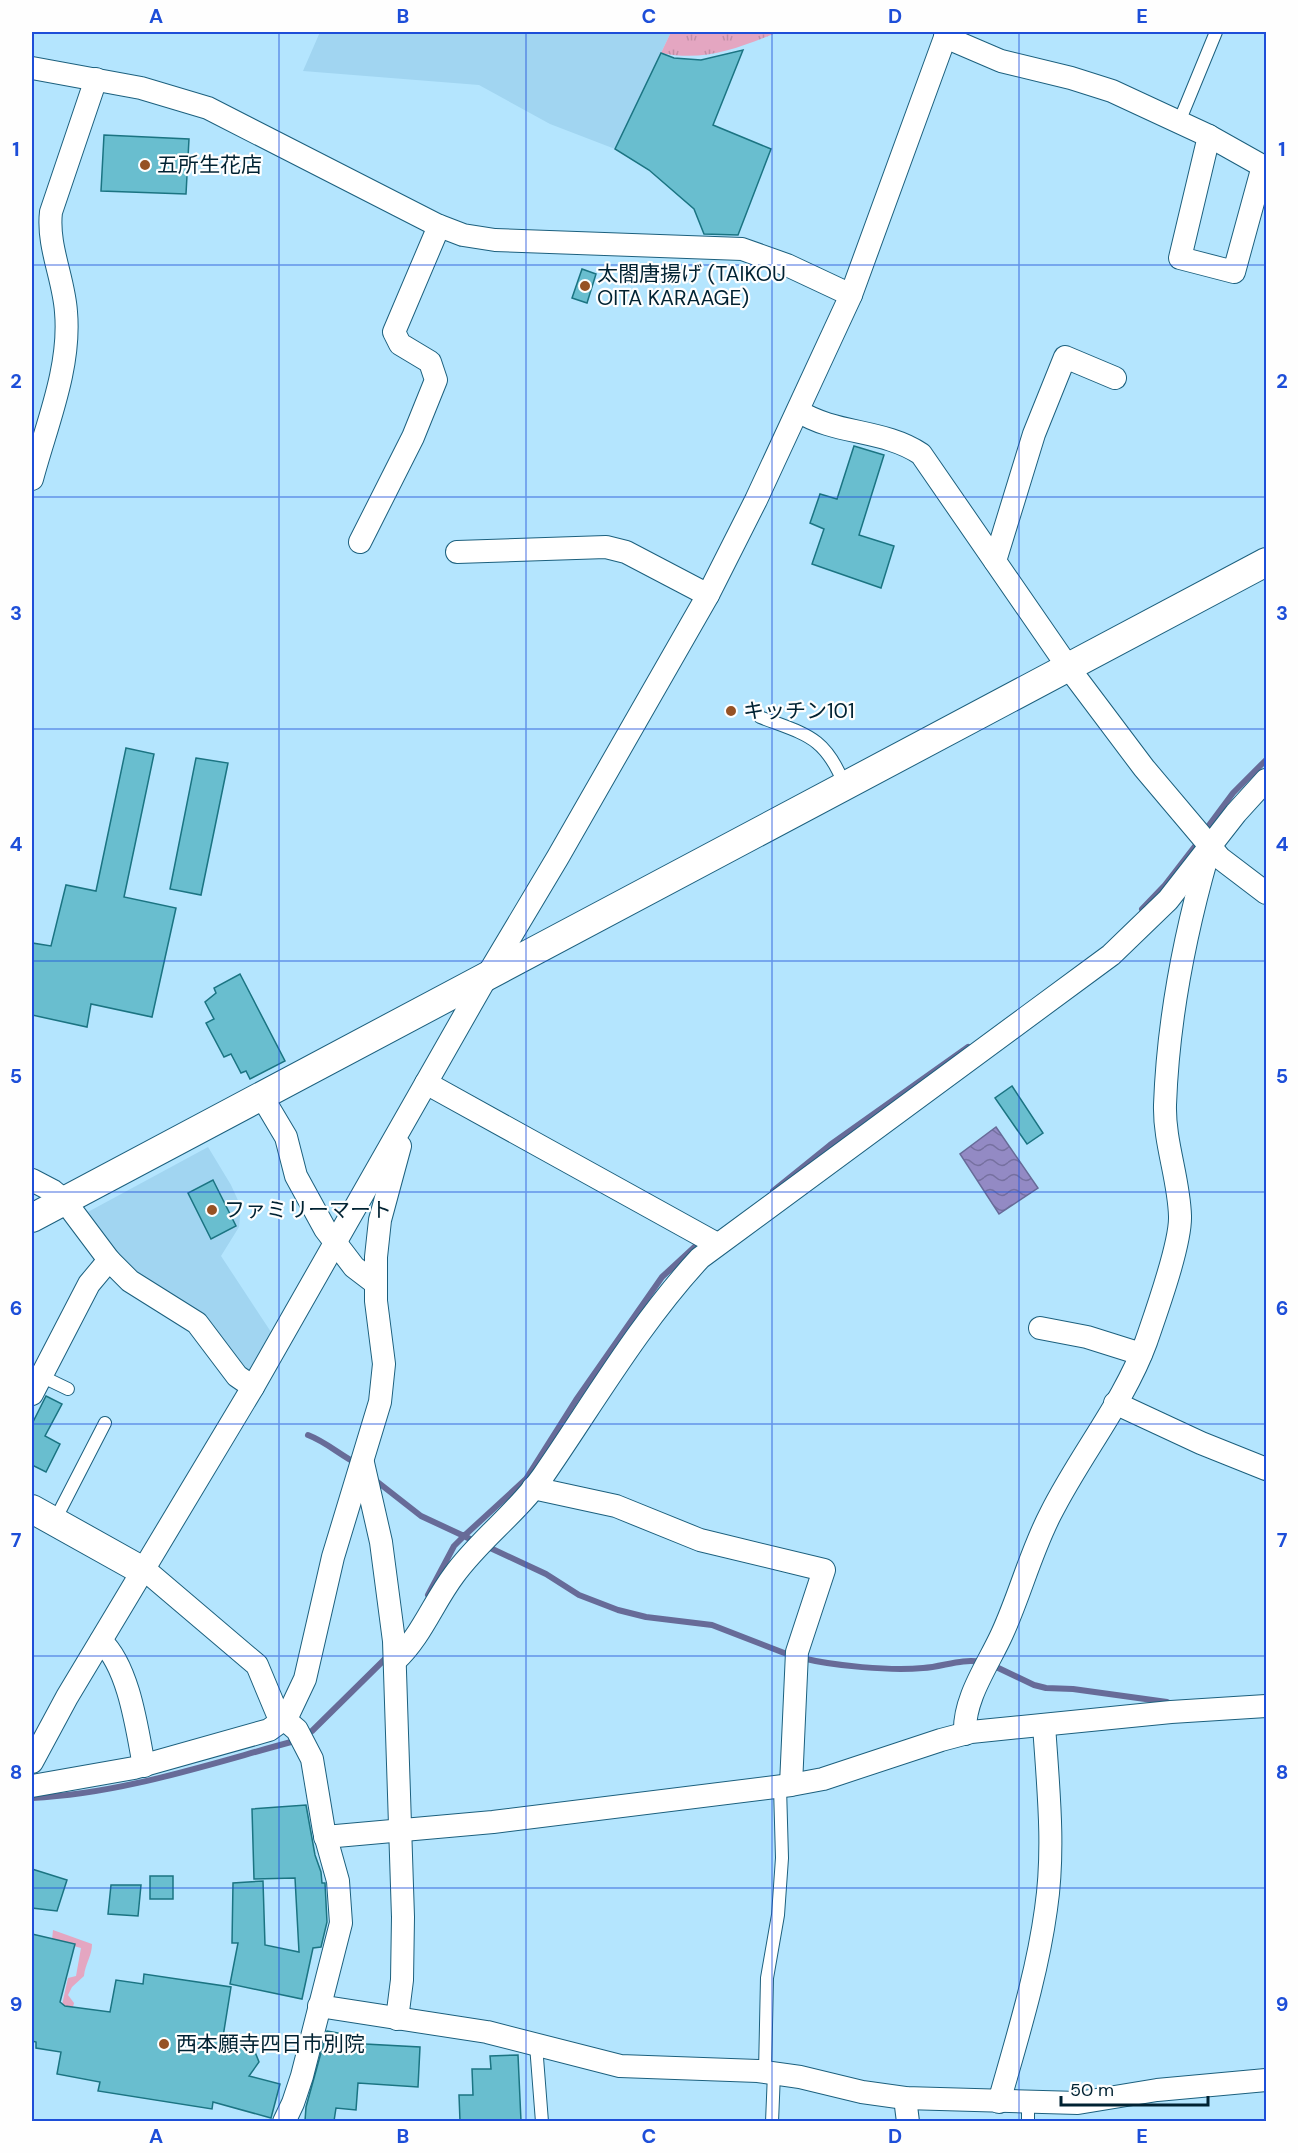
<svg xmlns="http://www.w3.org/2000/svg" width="1298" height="2153" viewBox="0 0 1298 2153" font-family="'DM Sans','Noto Sans JP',sans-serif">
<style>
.built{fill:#a1d5f1}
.grass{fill:url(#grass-tufts)}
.park{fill:#e4a6c1}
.water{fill:url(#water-waves);stroke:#676b98;stroke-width:1.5}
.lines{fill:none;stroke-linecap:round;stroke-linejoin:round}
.stream{stroke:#676b98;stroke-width:6}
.building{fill:#69becf;stroke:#1b7482;stroke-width:1.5}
.service-casing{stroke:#1c607e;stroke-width:14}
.minor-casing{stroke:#1c607e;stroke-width:24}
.tertiary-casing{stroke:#1c607e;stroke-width:30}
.service{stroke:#fff;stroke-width:12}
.minor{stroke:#fff;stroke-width:22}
.tertiary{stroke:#fff;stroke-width:28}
.grid{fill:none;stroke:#1d4ed8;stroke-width:1.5;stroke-opacity:0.55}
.poi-dot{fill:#965224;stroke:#fefefe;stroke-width:2}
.labels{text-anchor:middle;stroke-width:4.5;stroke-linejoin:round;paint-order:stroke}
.poi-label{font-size:21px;fill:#002232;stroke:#fefefe;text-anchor:start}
.neatline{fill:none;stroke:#1d4ed8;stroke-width:2}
.grid-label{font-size:20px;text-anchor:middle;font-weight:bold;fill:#1d4ed8}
</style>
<defs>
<pattern id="grass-tufts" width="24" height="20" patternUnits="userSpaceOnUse" patternTransform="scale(1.5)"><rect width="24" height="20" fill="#e4a6c1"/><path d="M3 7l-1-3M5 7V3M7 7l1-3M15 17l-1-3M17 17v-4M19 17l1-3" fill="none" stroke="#c28fa6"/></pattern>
<pattern id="water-waves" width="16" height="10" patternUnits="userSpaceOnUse" patternTransform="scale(1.5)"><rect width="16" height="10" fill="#938ac4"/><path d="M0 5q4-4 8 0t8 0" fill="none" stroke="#7670a0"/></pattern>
</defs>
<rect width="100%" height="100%" fill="#b4e5fe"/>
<g class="built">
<polygon points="320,32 671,32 615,149 550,124 479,85 303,71"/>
<polygon points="208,1147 231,1185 241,1207 239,1227 221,1256 271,1332 245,1377 129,1268 86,1213"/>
</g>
<path class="grass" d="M671,32H779C737,48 706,62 661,53Z"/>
<path class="park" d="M53,1930L92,1944C92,1956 85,1964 84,1976L72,1987L68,1995L74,2003L72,2011L62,2005L68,1978L76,1976L81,1948L52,1940Z"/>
<polygon class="water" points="996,1127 1038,1188 999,1214 960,1154"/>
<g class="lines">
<g class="stream">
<polyline points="1204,832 1233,793 1266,760"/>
<polyline points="1142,909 1165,885 1199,841"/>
<polyline points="773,1191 830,1145 968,1047"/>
<path d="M308,1435C326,1442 339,1454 356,1463"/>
<polyline points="375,1480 421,1516 464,1536 526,1479 576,1400 662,1277 701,1241"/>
<polyline points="486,1546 546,1574 579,1595 618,1610 646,1617 712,1625 792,1656"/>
<polyline points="428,1595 454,1546 464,1536 476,1542"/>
<path d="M802,1658C834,1666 890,1671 923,1668C943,1667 961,1658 982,1662"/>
<polyline points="992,1665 1034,1685 1046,1688 1073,1689 1167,1702"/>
<path d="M32,1798C120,1794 206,1765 291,1742L312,1731L388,1656"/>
</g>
</g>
<g class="building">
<polygon points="743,50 713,125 771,149 738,235 704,234 694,209 649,170 615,149 661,53 674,58 701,60"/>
<polygon points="104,135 189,139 186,194 101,191"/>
<polygon points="582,269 596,274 587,303 572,298"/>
<polygon points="854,446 884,455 859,535 894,546 881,588 812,564 824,529 810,523 820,494 837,499"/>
<polygon points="126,748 154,754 124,897 176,908 152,1017 91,1004 87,1027 32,1015 32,943 51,946 66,885 96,891"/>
<polygon points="196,758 228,763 201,895 170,889"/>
<polygon points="240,974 285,1061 250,1079 246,1071 241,1073 231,1054 224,1057 206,1023 214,1019 205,1002 216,993 214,988"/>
<polygon points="1012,1086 1043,1133 1027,1144 995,1098"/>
<polygon points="213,1180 236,1226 211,1239 188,1193"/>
<polygon points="46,1396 62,1404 45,1436 60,1444 46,1472 32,1465 32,1424"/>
<polygon points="306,1805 315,1855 321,1872 322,1883 325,1883 327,1922 321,1947 313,1948 302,1999 230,1984 238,1943 232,1943 233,1883 263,1881 265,1945 299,1952 295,1878 254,1879 252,1809"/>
<polygon points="32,1869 67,1880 57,1911 32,1908"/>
<rect x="150" y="1876" width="23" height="23"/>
<polygon points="111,1885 141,1885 138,1916 108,1914"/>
<polygon points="32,1934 75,1944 60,2002 65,2006 110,2012 116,1980 143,1984 144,1974 231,1987 222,2043 253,2047 259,2062 249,2076 280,2084 271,2118 213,2102 212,2109 98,2091 100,2082 57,2074 61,2052 36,2048 36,2042 32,2041"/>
<polygon points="327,2031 349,2035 347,2043 420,2047 418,2087 358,2083 356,2110 336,2108 334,2121 305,2121 306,2107"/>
<polygon points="518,2055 521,2121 460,2121 459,2095 473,2095 472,2069 491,2069 490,2056"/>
</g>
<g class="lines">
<defs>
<g id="service">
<polyline points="1179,122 1216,32"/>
<path d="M760,717C807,735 825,736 845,786"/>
<polyline points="41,1376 68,1389"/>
<polyline points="54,1522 105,1423"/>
<polyline points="536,2045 542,2122"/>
<polyline points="765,2072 767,1978 778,1915 782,1858 780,1787"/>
<polyline points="1028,2103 1028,2122"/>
<polyline points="772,2122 774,2073"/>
</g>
<g id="minor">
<polyline points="945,37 1001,61 1071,78 1112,91 1209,136 1266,168"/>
<polyline points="32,68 141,88 208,108 437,225 463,235 495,240 742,249 787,265 851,295"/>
<polyline points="1209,136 1180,258 1234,272 1263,166"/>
<path d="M798,411C836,435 884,429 921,454L1068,667L1144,768L1220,858L1266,893"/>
<path d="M32,479C46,426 71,368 66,312C64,279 47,246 51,212L96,79"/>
<polyline points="360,542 413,437 436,380 430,362 400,344 394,332 439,226"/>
<polyline points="457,552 606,547 626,552 708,595"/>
<polyline points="995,561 1034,434 1065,357 1115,378"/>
<polyline points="426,1083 717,1244"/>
<polyline points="261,1095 286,1137 296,1176 325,1229 354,1267 375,1283"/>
<polyline points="32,1180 53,1191 64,1200 109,1260 130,1281 197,1323 237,1376 253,1387"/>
<polyline points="1040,1328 1087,1337 1141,1354"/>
<polyline points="32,1394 89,1284 109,1260"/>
<polyline points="1115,1403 1201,1443 1266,1469"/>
<polyline points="363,1463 381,1542 394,1641 403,1917 402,1980 397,2019"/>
<polyline points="533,1488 616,1506 700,1540 824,1570 797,1652 791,1785"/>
<polyline points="144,1569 257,1665 277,1713 297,1730 312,1759 324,1831 338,1881 341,1923 302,2076 293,2103 284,2122"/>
<path d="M101,1641C129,1667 137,1729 144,1766"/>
<path d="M395,1661C421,1637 433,1603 454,1575C480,1539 517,1513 543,1476C594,1402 639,1324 700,1258L1111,955L1168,900L1236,813L1266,780"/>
<path d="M965,1734C963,1699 988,1665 1002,1634C1020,1595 1031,1551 1051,1513C1080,1455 1124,1402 1146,1342C1156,1313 1181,1244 1180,1216C1179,1179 1164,1142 1165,1105C1168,1021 1184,938 1207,857"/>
<polyline points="32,1762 67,1697 253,1387 487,976 558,857 708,595 756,500 851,295 947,32"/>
<polyline points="32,1786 134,1768 269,1730 287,1717 305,1679 333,1557 380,1402 384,1364 376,1301 376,1257 380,1220 400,1146"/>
<polyline points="325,1837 493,1822 791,1785 823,1779 941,1740 971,1732 1171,1712 1266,1706"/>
<polyline points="319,2006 487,2032 620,2066 758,2071 800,2077 862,2092 905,2098 1078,2103 1157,2090 1266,2080"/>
<polyline points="905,2098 908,2122"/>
<path d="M999,2102C1017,2038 1037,1975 1046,1909C1055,1848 1048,1786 1044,1725"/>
</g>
<g id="tertiary">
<polyline points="32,1218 1266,562"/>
<polyline points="32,1509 143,1571"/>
</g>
</defs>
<use href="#service" class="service-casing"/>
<use href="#minor" class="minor-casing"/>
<use href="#tertiary" class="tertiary-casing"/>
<use href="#service" class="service"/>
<use href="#minor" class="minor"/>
<use href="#tertiary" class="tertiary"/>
</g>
<path class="grid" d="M279,32V2122M526,32V2122M772,32V2122M1019,32V2122M32,265H1266M32,497H1266M32,729H1266M32,961H1266M32,1192H1266M32,1424H1266M32,1656H1266M32,1888H1266"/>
<g class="poi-dot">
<circle cx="145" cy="165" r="6"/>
<circle cx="585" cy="286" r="6"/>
<circle cx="731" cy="711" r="6"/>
<circle cx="212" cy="1210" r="6"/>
<circle cx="164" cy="2044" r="6"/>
</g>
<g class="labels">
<g class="poi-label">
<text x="157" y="172">五所生花店</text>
<text x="597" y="281">太閤唐揚げ (TAIKOU<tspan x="597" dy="24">OITA KARAAGE)</tspan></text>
<text x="743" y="718">キッチン101</text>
<text x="224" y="1217">ファミリーマート</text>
<text x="176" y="2051">西本願寺四日市別院</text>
</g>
</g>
<rect width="1298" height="2153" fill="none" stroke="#fefefe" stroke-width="66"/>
<path d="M1061 2096v9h147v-9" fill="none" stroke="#002232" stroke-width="3"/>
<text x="1070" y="2096" font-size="18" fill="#002232" stroke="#fefefe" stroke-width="4.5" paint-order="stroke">50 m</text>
<rect x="33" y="33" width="1232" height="2087" class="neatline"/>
<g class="grid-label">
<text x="156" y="23">A</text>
<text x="403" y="23">B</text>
<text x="649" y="23">C</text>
<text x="895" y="23">D</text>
<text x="1142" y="23">E</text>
<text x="16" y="156">1</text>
<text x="1282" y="156">1</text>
<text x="16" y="388">2</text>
<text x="1282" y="388">2</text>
<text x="16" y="620">3</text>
<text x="1282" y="620">3</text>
<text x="16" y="851">4</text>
<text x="1282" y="851">4</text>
<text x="16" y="1083">5</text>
<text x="1282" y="1083">5</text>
<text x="16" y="1315">6</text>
<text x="1282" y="1315">6</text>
<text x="16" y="1547">7</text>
<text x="1282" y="1547">7</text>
<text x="16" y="1779">8</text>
<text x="1282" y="1779">8</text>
<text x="16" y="2011">9</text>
<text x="1282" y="2011">9</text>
<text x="156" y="2143">A</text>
<text x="403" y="2143">B</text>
<text x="649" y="2143">C</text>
<text x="895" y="2143">D</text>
<text x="1142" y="2143">E</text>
</g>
</svg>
